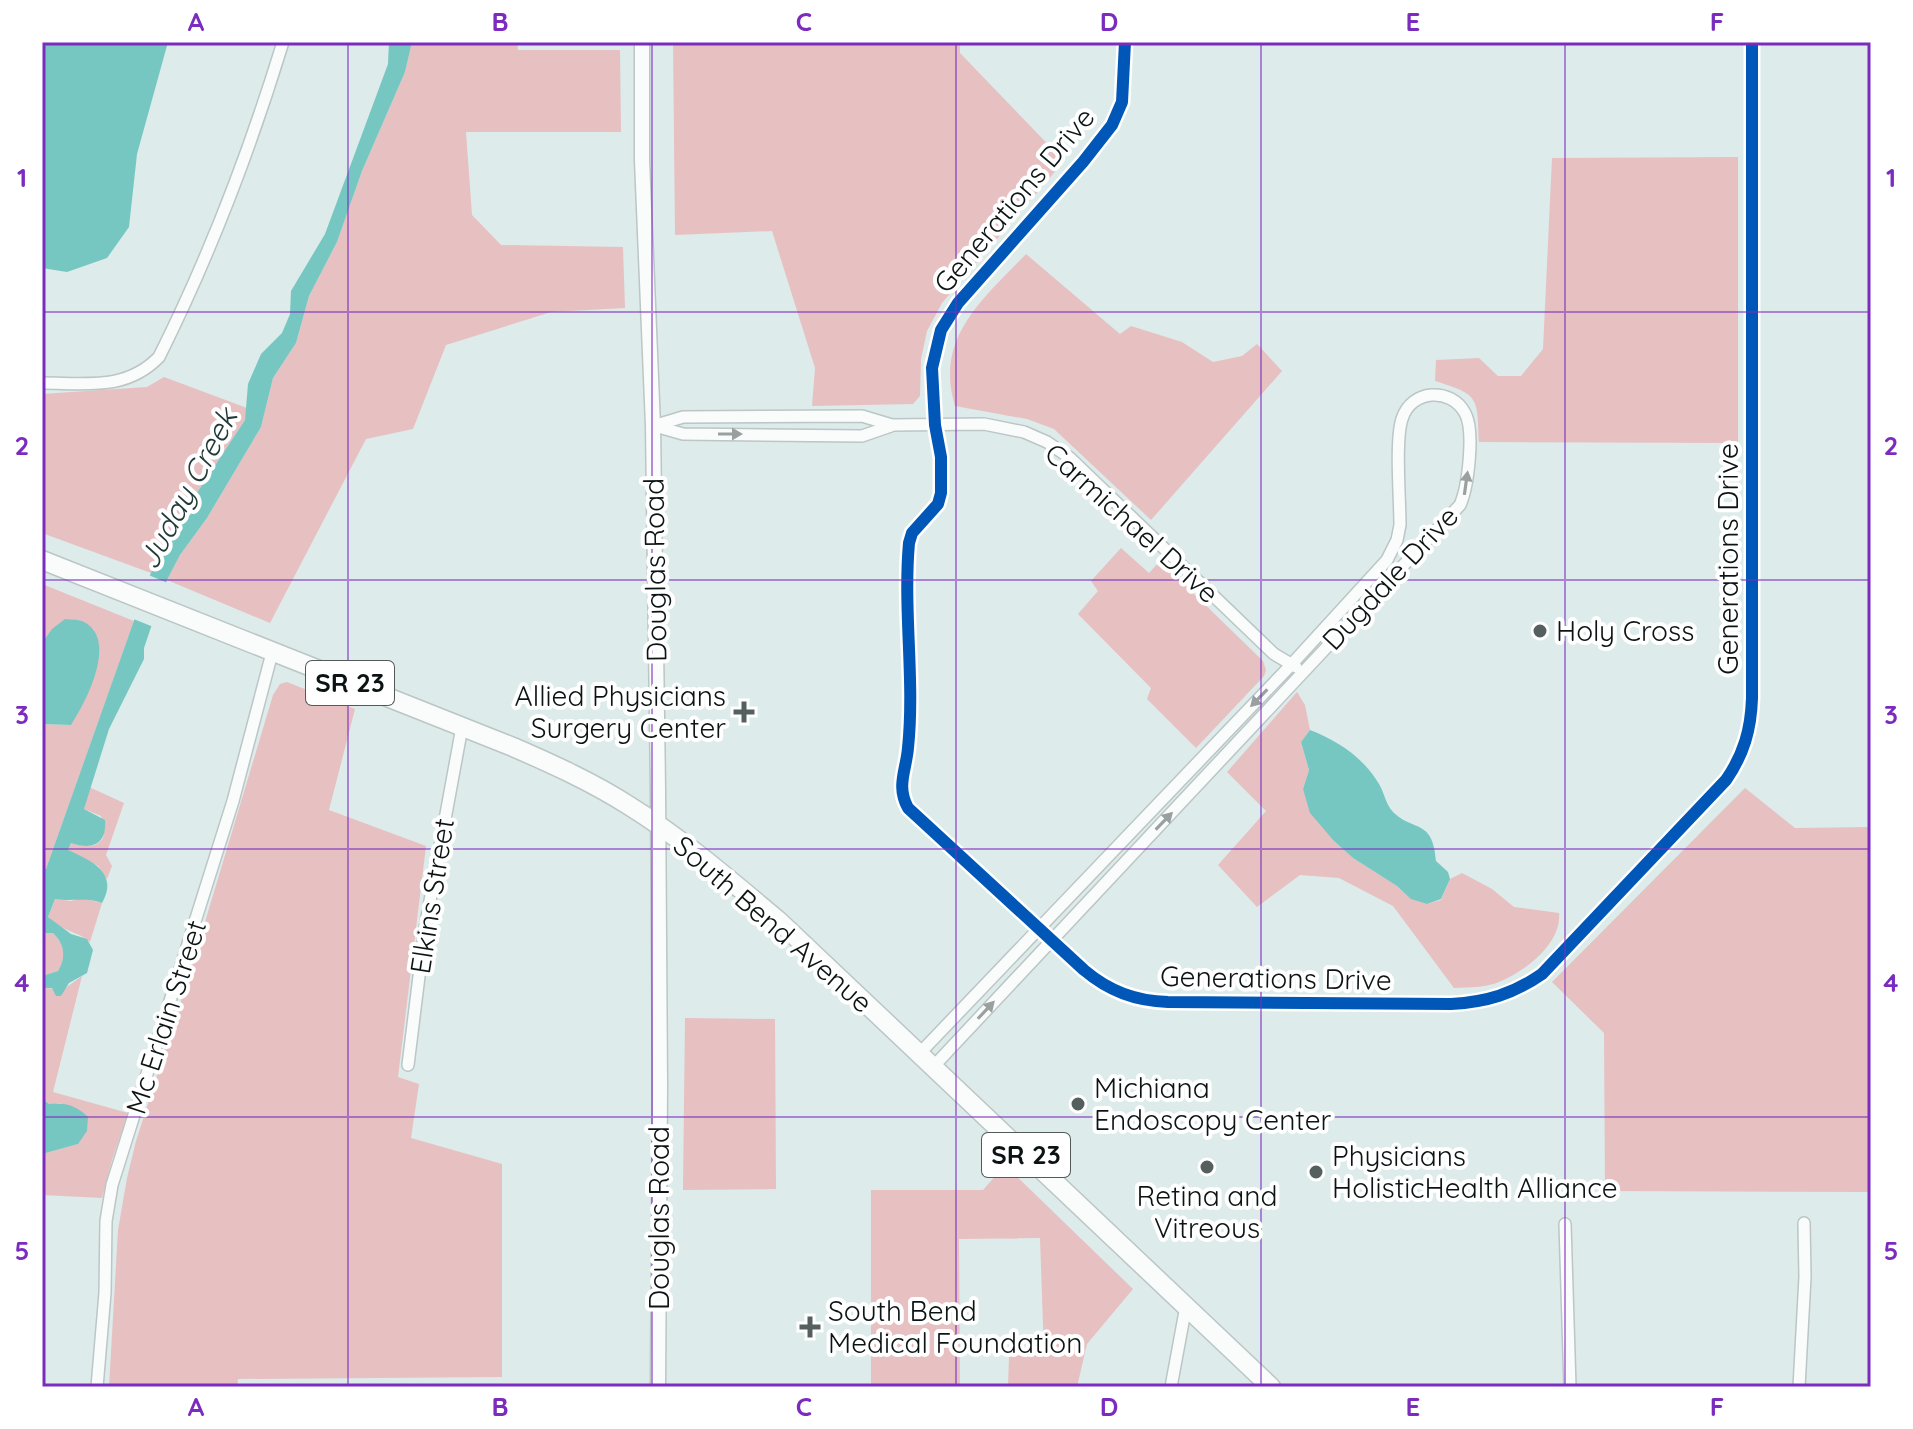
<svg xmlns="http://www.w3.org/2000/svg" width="1913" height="1429" viewBox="0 0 1913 1429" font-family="Quicksand,sans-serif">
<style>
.green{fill:#e7c0c2}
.water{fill:#76c7c1}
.pier{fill:#ddebea}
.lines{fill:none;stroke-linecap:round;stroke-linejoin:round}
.minor-casing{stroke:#bbc6c5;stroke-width:14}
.tertiary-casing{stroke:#bbc6c5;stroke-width:17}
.primary-casing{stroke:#bbc6c5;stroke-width:21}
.minor{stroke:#fafcfc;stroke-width:11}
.tertiary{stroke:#fafcfc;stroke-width:14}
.primary{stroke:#fafcfc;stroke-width:18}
.cycleway-casing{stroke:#fff;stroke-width:17}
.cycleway{stroke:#0057b8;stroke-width:12}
.oneway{fill:#9a9f9f}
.grid{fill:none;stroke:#7b2cbf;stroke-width:2;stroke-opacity:0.55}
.poi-dot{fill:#545f5e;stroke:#fff;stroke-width:3}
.labels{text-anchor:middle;stroke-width:8;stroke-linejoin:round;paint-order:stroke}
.shield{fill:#fff;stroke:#545a5a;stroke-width:2}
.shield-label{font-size:26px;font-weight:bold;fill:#0b1413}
.street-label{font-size:28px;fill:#0b1413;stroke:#fff}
.poi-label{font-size:28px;fill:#0b1413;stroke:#fff;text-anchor:start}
.water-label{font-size:30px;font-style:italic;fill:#213937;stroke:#fff}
.neatline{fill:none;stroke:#7b2cbf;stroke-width:3}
.grid-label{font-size:26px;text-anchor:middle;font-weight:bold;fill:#7b2cbf}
</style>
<rect width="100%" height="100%" fill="#ddebea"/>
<g class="green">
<polygon points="412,42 517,42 518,50 620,50 621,132 466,132 472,215 501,245 623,247 625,308 551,312 446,345 413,429 366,439 270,623 167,580 180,555 207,518 261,427 273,378 296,343 309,296 337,242 362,171 405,72"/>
<polygon points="673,42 960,42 960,53 1064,161 942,303 927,331 921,359 920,396 913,404 812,406 815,368 772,231 675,235"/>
<path d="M1738,157V443L1479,442C1477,397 1480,395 1435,381L1436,360L1479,358L1498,376H1521L1543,349L1552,158Z"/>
<path d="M1026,254L1120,334L1131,326L1182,342L1213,362L1242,356L1257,344L1282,371L1151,520L1054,429L1027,419L955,406C934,338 983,299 1026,254Z"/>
<polygon points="164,377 247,408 245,420 181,517 151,573 42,533 42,394 147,387"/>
<polygon points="1121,548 1149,573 1160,561 1263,661 1266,670 1264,676 1196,748 1147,699 1151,688 1078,614 1098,591 1091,581"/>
<path d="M42,584L134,621L46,869L42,868V724L71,725L94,630C71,611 58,620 42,643Z"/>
<polygon points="287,682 355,709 329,810 426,846 398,1077 419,1084 411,1138 502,1164 502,1377 238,1379 237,1387 109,1387 118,1230 127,1178 136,1141 187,982 273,695 280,684"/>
<path d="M1297,692L1305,705L1310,730L1301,742L1309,770L1303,789L1334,841L1353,858L1397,886L1412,899L1427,904L1441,900L1450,879L1462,873L1492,889L1514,907L1559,913C1562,943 1526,971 1499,982C1485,988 1469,987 1454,988L1393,906L1339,878L1300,875L1257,907L1218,865L1266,811L1227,772Z"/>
<path d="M89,787L124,803L106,855L112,866L107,879L98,866L68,850L71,843C96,851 111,843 101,816L84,809Z"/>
<polygon points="1745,788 1795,828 1871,827 1871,1192 1605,1191 1604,1033 1552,982"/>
<path d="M82,898L102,903L90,942C78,931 62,932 48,917L55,899L71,901Z"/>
<path d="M42,933H53C65,944 66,958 58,971L42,976Z"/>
<polygon points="82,976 53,1092 128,1113 112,1160 102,1198 42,1195 42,1154 78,1144 61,1103 49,1104 45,1101 42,1072 42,988 64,989"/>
<polygon points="685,1018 775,1019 776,1189 683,1190"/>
<polygon points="1005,1165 1133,1289 1087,1344 1077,1387 1008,1387 1009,1356 1044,1353 1040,1238 959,1239 960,1387 871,1387 871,1190 983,1190"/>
</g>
<g class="water">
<polygon points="42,42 168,42 137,154 129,227 107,258 67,272 42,268"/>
<path d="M389,42H412L405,72L362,171L337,242L309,296L296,343L273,378L261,427L207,518L180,555L167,580L144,648V659L109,729L84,809L105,820C107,845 92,850 71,843L68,850C92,861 119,873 102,903C86,897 71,902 55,899L48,917L71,934L87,939L93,950L87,973L69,983L61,996H56L52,988H42V976L58,971C66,958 65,944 53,933H42V868L46,869L153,567L181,517L245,420L248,384L261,354L282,333L290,314L291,291L325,234L388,64Z"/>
<path d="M65,619C71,620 79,619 84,622C119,640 85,704 71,725L42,724V643L52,629Z"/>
<path d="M1310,730C1338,741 1363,757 1379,784C1384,792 1386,805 1393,812C1413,832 1433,818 1436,861L1448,872L1450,879L1441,899L1427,904L1411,899L1397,886L1353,858L1334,841L1310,813L1303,789L1309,770L1301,742Z"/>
<path d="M42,1072L45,1101L49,1104C65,1102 77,1106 88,1117L87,1131L78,1144L42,1154Z"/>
</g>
<polygon class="pier" points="146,574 170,584 156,628 131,618"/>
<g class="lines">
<defs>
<g id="minor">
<path d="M1125,42L1122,102L1112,125L1083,162L958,303L941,330L932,368L935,425L941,457V493L938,504L912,533L909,543C903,611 915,680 908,748C906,771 896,786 908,808L1084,970C1109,991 1135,1001 1168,1002L1451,1004C1487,1002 1513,994 1542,974L1726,780C1744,754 1751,729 1752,698V42"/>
<path d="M42,383C86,383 126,391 159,357C210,255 250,150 283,42"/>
<polyline points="653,426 683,417 862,416 892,425 984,424 1024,432 1047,442 1070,458 1274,654 1296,667"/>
<polyline points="655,426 683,434 862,436 891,426"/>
<path d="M919,1054L1291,665L1387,560L1397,540L1400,525C1400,500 1395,440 1402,419C1411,389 1451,387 1465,413C1475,431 1468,487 1460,505L933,1067"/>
<polyline points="408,1065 425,928 462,727"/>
<polyline points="1565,1224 1570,1387"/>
<polyline points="97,1387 105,1293 106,1221 112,1185 233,801 272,653"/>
<polyline points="1171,1387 1186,1306"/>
<polyline points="1799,1387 1805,1277 1804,1223"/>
</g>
<polyline id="tertiary" points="642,42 642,160 653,426 658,790 660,1086 658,1387"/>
<path id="primary" d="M42,560L513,747C552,764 592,782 628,805C683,839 731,881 780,922L1271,1387"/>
</defs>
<use href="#minor" class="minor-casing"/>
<use href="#tertiary" class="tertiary-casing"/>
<use href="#primary" class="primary-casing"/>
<use href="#minor" class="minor"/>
<use href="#tertiary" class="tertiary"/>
<use href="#primary" class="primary"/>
<defs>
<path id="cycleway" d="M1125,42L1122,102L1112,125L1083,162L958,303L941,330L932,368L935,425L941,457V493L938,504L912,533L909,543C903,611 915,680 908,748C906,771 896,786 908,808L1084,970C1109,991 1135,1001 1168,1002L1451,1004C1487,1002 1513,994 1542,974L1726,780C1744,754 1751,729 1752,698V42"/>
</defs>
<use href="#cycleway" class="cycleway-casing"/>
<use href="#cycleway" class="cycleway"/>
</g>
<defs><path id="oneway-solid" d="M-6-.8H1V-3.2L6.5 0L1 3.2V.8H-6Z" transform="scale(2)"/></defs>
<g class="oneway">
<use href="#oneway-solid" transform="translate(730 434)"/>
<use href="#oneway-solid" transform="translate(1466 483) rotate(-82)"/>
<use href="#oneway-solid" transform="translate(1259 698) rotate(134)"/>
<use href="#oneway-solid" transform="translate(1164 821) rotate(-46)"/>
<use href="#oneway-solid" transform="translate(986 1010) rotate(-47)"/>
</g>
<path class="grid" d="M348,42V1387M652,42V1387M956,42V1387M1261,42V1387M1565,42V1387M42,312H1871M42,580H1871M42,849H1871M42,1117H1871"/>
<g class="poi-dot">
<circle cx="1540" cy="631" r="8"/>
<path d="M740 700h8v8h8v8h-8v8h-8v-8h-8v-8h8z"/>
<circle cx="1078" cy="1104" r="8"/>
<circle cx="1207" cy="1167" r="8"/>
<circle cx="1316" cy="1172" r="8"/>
<path d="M806 1315h8v8h8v8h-8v8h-8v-8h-8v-8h8z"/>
</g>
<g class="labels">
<g class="shield">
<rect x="306" y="661" width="88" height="44" rx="6"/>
<rect x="982" y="1133" width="88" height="44" rx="6"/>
</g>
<g class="shield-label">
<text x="350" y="692">SR 23</text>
<text x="1026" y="1164">SR 23</text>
</g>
<g class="street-label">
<text transform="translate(1014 200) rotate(-50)" y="10">Generations Drive</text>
<text transform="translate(1132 523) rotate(42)" y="10">Carmichael Drive</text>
<text transform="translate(1728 559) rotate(-90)" y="10">Generations Drive</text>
<text transform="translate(655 570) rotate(-91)" y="10">Douglas Road</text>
<text transform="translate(1390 578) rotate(-47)" y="10">Dugdale Drive</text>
<text transform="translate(432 896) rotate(-81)" y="10">Elkins Street</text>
<text transform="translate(773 924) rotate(41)" y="10">South Bend Avenue</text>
<text transform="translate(1276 978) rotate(1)" y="10">Generations Drive</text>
<text transform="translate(166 1017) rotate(-72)" y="10">Mc Erlain Street</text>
<text transform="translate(659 1218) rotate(-90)" y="10">Douglas Road</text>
</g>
<g class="poi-label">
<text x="1556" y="641">Holy Cross</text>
<text x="726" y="706" text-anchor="end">Allied Physicians<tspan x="726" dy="32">Surgery Center</tspan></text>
<text x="1094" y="1098">Michiana<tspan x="1094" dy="32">Endoscopy Center</tspan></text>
<text x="1332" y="1166">Physicians<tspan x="1332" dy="32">HolisticHealth Alliance</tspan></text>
<text x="1207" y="1206" text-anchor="middle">Retina and<tspan x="1207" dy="32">Vitreous</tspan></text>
<text x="828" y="1321">South Bend<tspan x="828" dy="32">Medical Foundation</tspan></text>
</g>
<g class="water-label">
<text transform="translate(188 489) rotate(-62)" y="10">Juday Creek</text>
</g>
</g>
<rect width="1913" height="1429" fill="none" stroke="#ffffff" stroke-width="88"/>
<rect x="44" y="44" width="1825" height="1341" class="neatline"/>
<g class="grid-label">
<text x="196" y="31">A</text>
<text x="500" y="31">B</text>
<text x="804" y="31">C</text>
<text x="1109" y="31">D</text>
<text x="1413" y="31">E</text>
<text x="1717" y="31">F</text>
<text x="22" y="187">1</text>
<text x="1891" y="187">1</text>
<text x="22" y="455">2</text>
<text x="1891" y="455">2</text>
<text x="22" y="724">3</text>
<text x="1891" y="724">3</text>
<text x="22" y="992">4</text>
<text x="1891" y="992">4</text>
<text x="22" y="1260">5</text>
<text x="1891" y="1260">5</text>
<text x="196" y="1416">A</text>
<text x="500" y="1416">B</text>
<text x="804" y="1416">C</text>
<text x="1109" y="1416">D</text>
<text x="1413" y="1416">E</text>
<text x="1717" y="1416">F</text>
</g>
</svg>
